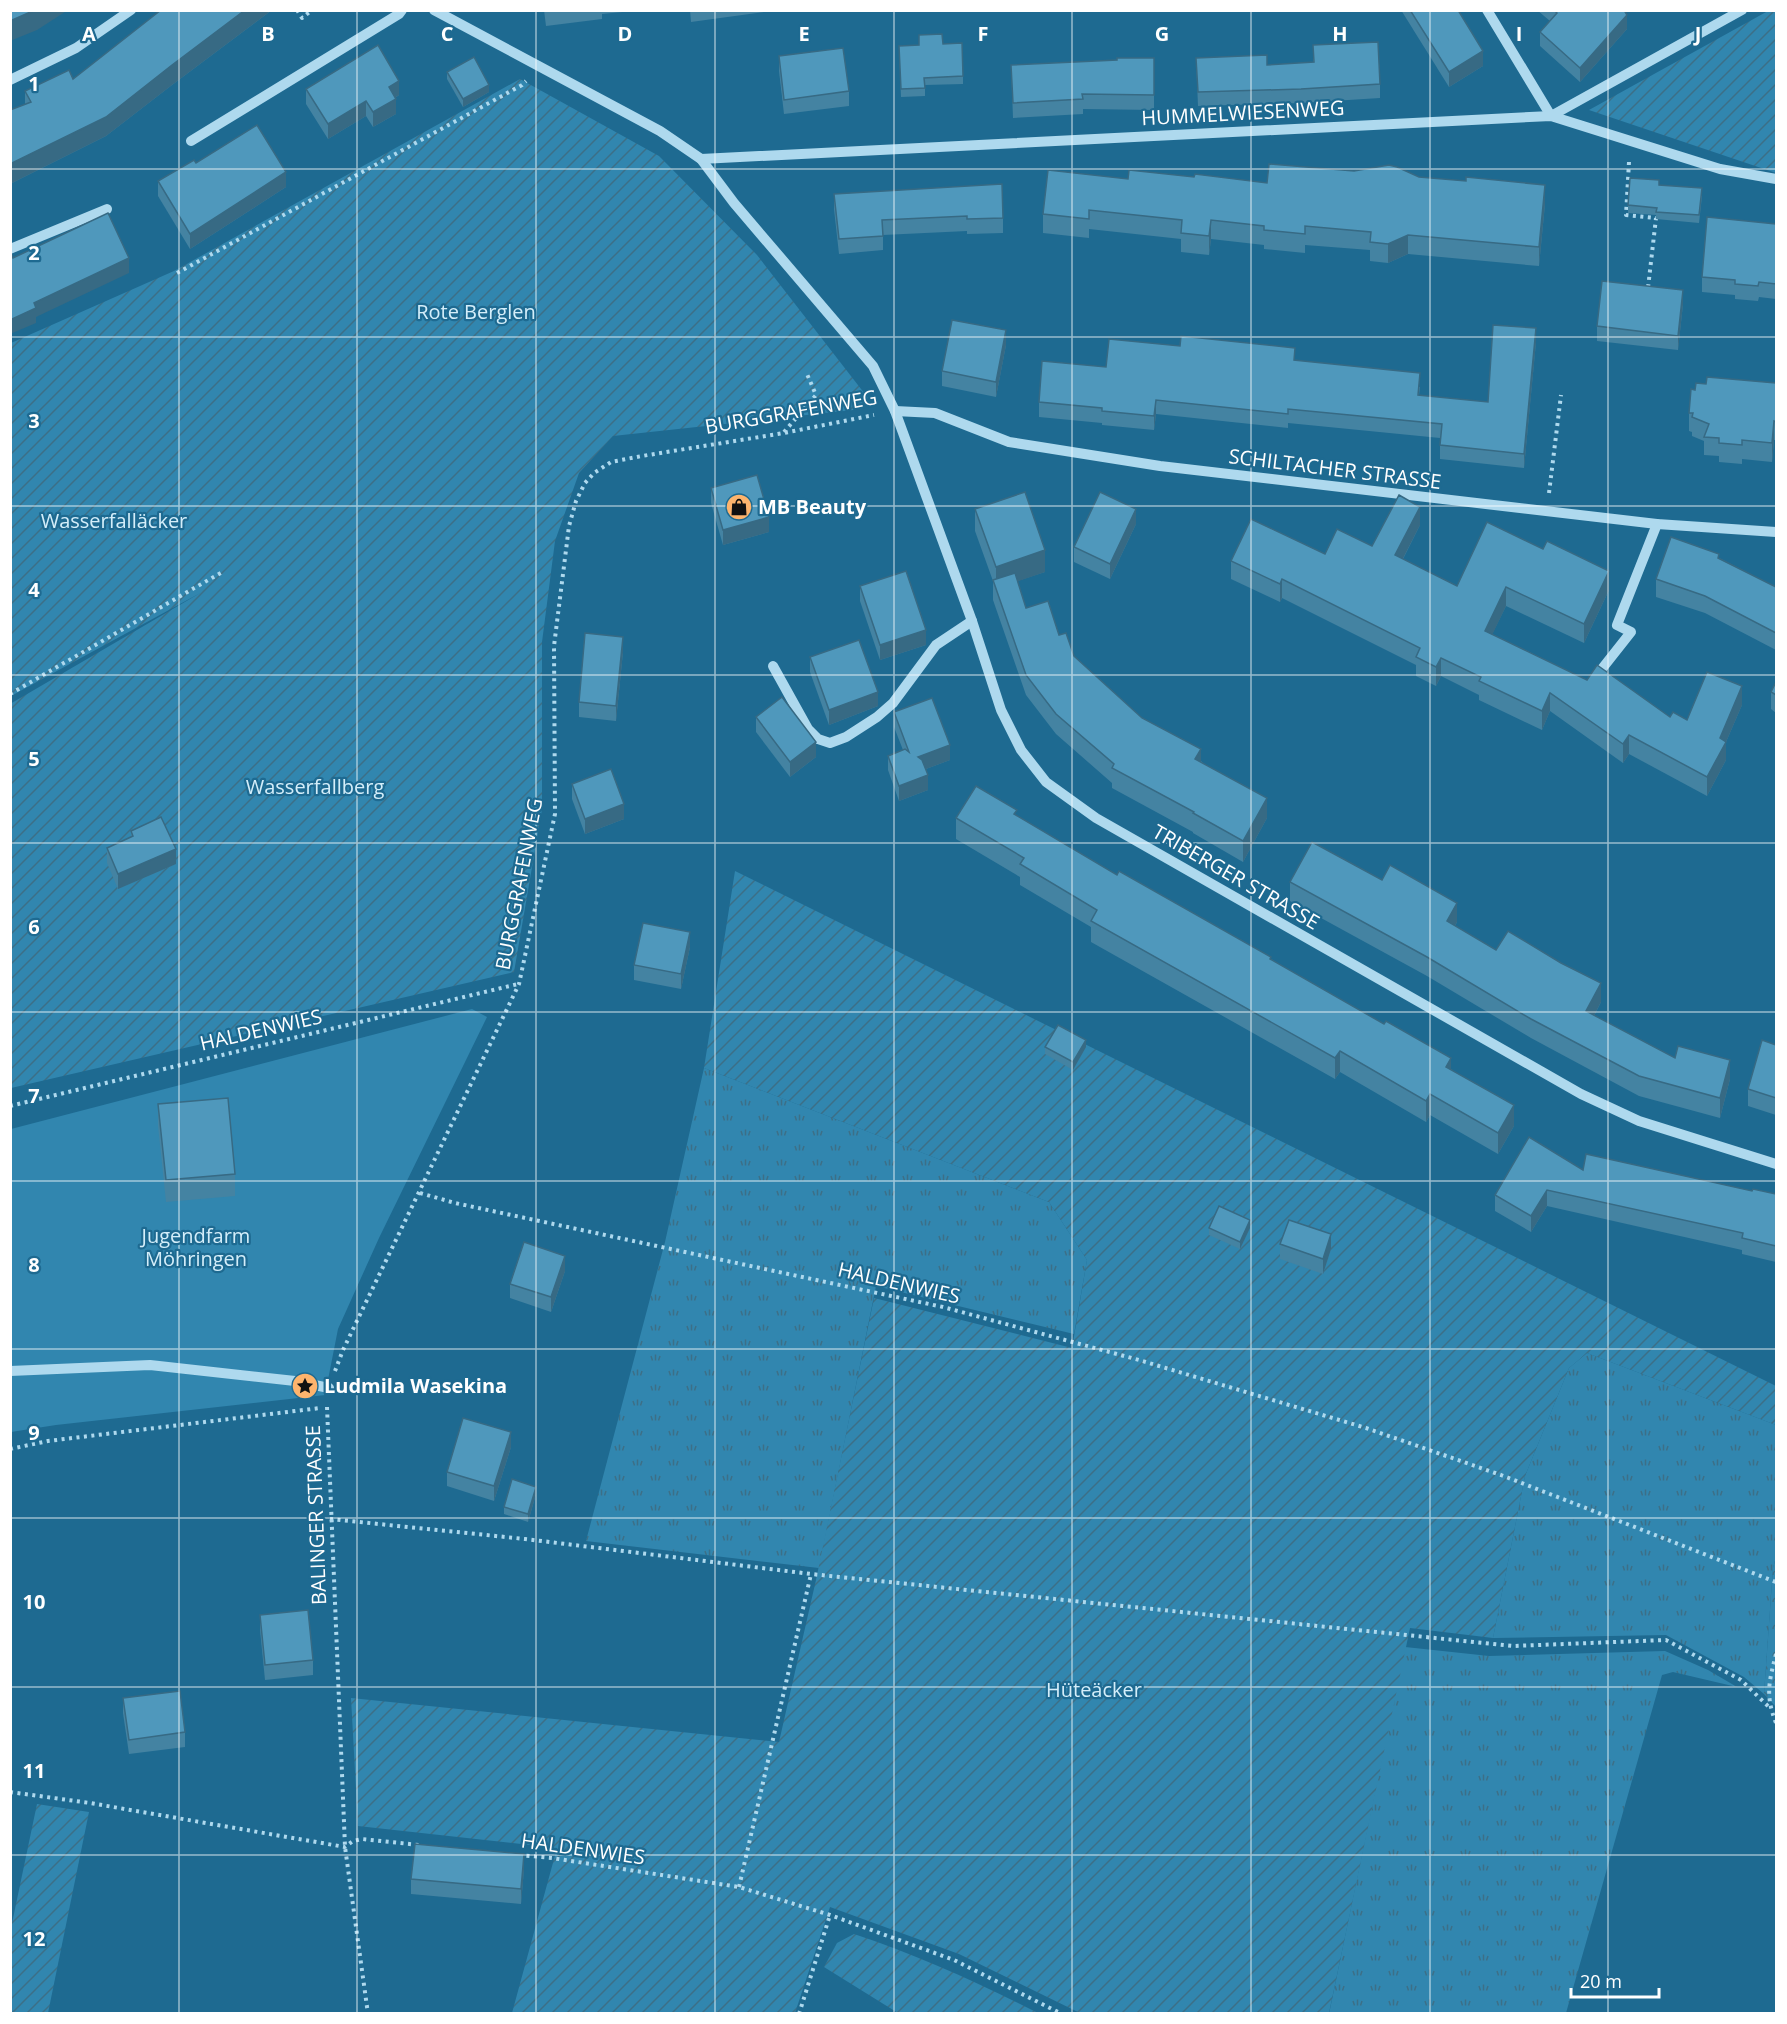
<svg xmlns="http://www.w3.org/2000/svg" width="1787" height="2024" viewBox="0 0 1787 2024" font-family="'Open Sans',sans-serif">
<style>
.grass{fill:url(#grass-tufts)}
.forest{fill:url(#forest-crowns)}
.park{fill:#3186af}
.garden{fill:url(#garden-furrows)}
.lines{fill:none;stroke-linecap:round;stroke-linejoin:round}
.path{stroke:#aed9ee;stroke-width:4;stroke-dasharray:3 4.5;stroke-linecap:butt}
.minor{stroke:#aed9ee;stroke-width:10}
.wall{fill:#4483a2}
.shaded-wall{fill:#376a84}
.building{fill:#4f98bc;stroke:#376a84;stroke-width:1.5}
.grid{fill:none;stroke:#fff;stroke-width:1.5;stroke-opacity:0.55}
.labels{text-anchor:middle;stroke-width:4.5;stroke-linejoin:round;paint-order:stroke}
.street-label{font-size:20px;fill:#fff;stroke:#1e6a91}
.park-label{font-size:20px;fill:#d4eefa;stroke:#1e6a91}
.poi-label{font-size:20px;font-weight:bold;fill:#fff;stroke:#1e6a91;text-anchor:start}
.grid-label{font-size:20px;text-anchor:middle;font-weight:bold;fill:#fff;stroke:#1e6a91;stroke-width:4.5;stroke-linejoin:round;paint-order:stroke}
</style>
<defs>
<pattern id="grass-tufts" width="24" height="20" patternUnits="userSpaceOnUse" patternTransform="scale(1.5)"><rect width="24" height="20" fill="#3186af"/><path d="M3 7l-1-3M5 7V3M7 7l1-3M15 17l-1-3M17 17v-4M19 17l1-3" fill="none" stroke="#3c6f87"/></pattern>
<pattern id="forest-crowns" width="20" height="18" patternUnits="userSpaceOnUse" patternTransform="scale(1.5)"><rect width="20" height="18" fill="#3186af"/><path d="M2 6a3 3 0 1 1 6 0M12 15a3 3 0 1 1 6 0" fill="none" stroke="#3c6f87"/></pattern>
<pattern id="garden-furrows" width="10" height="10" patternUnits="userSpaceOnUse" patternTransform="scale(1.5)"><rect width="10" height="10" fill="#3186af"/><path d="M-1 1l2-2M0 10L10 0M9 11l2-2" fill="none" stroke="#3c6f87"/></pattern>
</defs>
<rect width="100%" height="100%" fill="#1e6a91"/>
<g class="grass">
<polygon points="704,1068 1049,1202 1087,1260 1074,1334 876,1286 819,1568 586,1541 665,1242"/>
<polygon points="1587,1353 1776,1425 1776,1557 1773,1568 1764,1694 1744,1677 1666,1635 1493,1638 1525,1476 1569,1368"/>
<polygon points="1405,1647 1489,1656 1665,1651 1708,1670 1737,1687 1673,1672 1662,1675 1566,2013 1329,2014"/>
</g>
<polygon class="forest" points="1776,1557 1776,1707 1764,1694 1773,1568"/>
<polygon class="park" points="472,1009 487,1017 379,1238 338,1329 325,1395 56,1425 11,1432 11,1129"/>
<g class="garden">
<polygon points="1768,11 1776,11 1776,173 1589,110"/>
<polygon points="520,79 659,156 757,255 868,398 853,410 613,436 579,473 555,541 542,642 542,809 514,972 11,1088 10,704 202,592 11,696 11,343 174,271"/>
<polygon points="735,871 1776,1386 1776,1425 1587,1353 1569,1368 1525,1476 1493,1638 1410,1628 1329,2013 1080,2013 959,1954 830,1907 795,2013 512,2013 557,1848 358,1826 351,1698 779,1742 816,1580 874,1298 1072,1348 1087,1260 1049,1202 704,1068"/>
<polygon points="37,1804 89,1812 48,2013 11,2013 11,1928"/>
<path d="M854,1934C918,1955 978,1983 1038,2013H898L824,1967L837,1943Z"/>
</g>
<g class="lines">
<g class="path">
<polyline points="297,10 302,18 312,10"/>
<polyline points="1629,162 1626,215 1656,218 1648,288"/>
<polyline points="177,273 522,85 526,81"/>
<polyline points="784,432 816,395 807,374"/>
<polyline points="1549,493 1561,395"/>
<polyline points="10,694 224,571"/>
<polyline points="10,1106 518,984"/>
<polyline points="420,1193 455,1203 943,1307 1139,1360 1366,1428 1501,1475 1776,1582"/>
<polyline points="335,1371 343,1350 519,984 555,814 554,646 569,526 576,501 585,483 594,473 611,462 642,456 784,433 874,415"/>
<polyline points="327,1407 345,1847 368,2014"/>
<polyline points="10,1449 48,1441 320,1408"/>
<polyline points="330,1519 525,1539 811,1574 1513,1646 1666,1640 1741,1680 1770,1708"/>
<path d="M1776,1654C1769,1682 1765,1695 1776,1723"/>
<polyline points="10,1792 90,1803 345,1847 353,1841 362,1839 419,1845"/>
<polyline points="519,1855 552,1858 739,1887 830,1915 954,1960 1062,2014"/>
<polyline points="739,1887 811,1574"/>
<polyline points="799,2014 830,1915"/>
</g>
<g class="minor">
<polyline points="434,10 660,131 701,159 734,203 873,366 895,411 972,621 1001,710 1021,750 1046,782 1096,818 1581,1094 1639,1121 1776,1164"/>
<polyline points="1487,10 1551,116"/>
<polyline points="10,80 76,48 131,10"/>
<polyline points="1551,116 1742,10"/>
<polyline points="191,141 399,14 402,10"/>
<polyline points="701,159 1551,116 1720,169 1776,179"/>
<polyline points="10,249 107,209"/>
<polyline points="895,411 935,413 1009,442 1160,466 1657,524 1776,532"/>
<polyline points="773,666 808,729 818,739 830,743 846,737 877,717 893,703 936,645 972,621"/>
<polyline points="1601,670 1631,632 1617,625 1657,524"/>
<polyline points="10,1371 150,1365 295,1381 329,1388"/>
</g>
</g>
<g class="wall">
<polygon points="161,10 272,10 172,85 106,136 10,184 10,110 25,105 25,91 73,79"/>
<polygon points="544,10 643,10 602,14 602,19 546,26"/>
<polygon points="690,10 778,10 691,22"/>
<polygon points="1401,10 1458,10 1483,66 1449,87"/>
<polygon points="1537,10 1624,10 1627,29 1580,82 1540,46 1540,32 1550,21"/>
<polygon points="943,44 963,76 963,84 925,85 925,96 901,97 899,46"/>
<polygon points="1313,45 1380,84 1380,98 1301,103 1198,106 1196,58 1267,65 1313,62"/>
<polygon points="779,56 849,91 849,106 784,114 779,71"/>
<polygon points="1154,58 1154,110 1083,109 1083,114 1013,118 1011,65"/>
<polygon points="447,72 489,92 463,107 447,79"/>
<polygon points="306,89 399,95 395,98 396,114 373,127 366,116 328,139 306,104"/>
<polygon points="196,163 286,187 190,249 158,196 158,181"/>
<polygon points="1194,177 1267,183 1419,177 1545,204 1539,266 1408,254 1388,263 1370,261 1370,250 1305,245 1305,253 1264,249 1264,245 1211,239 1209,255 1181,252 1181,239 1089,229 1089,238 1043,233 1043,214 1128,179"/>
<polygon points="1659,185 1702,196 1699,223 1656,219 1656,215 1628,213 1628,205"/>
<polygon points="834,194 1003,218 1003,233 967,234 967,231 883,235 883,250 839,254 834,209"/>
<polygon points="1776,224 1776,299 1759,297 1758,301 1735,299 1735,295 1702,292 1702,277"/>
<polygon points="1683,304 1678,350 1597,341 1597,326"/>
<polygon points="1536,342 1524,468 1440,459 1440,438 1288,423 1288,428 1156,414 1154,430 1102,425 1102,423 1039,417 1039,402 1106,367 1295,361 1420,387 1419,395 1488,402"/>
<polygon points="1006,345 996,397 942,386 942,371"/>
<polygon points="1776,383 1776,440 1774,440 1772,462 1742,459 1742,464 1719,462 1719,456 1704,455 1704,441 1692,436 1692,432 1689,431 1689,413 1695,390 1706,384"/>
<polygon points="711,488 769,532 723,545 711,503"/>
<polygon points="975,509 1045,572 1017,581 1026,608 1059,635 1074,656 1142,718 1201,761 1267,818 1243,862 1193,833 1193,832 1112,788 1112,783 1056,734 1026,695 993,600 993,581 975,531"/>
<polygon points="1136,524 1110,579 1074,562 1074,547"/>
<polygon points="1420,525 1403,559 1457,586 1609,590 1584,643 1506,606 1492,634 1587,680 1670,717 1687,720 1742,705 1726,742 1726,760 1707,796 1629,754 1623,763 1550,711 1542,730 1479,700 1479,695 1441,676 1436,686 1416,676 1416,665 1282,598 1280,602 1231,579 1231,561 1325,554 1372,546"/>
<polygon points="1719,558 1776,587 1776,650 1705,613 1656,597 1656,579"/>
<polygon points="860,586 926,645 880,660 860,601"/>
<polygon points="623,652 616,721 579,717 579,702"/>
<polygon points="810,657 878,706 829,725 810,672"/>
<polygon points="1776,682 1776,713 1771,709 1771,692"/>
<polygon points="894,712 950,760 926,769 928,790 899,801 888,770 888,756 903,750 894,727"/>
<polygon points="756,717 816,757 790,777 756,732"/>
<polygon points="572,784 624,819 585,834 572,799"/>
<polygon points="1017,816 1117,875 1271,959 1451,1069 1514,1126 1498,1154 1430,1115 1426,1122 1340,1072 1335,1079 1091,942 1091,927 1020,885 1020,877 956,839 956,818"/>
<polygon points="131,831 176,864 118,889 107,863 107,848 131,838"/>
<polygon points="1382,880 1457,922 1455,926 1496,950 1601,1002 1594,1016 1675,1058 1730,1079 1720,1118 1639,1096 1531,1038 1427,976 1290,901 1290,882"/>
<polygon points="690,947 681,989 634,980 634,965"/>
<polygon points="1776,1045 1776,1115 1748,1106 1748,1089"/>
<polygon points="1045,1047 1086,1047 1073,1070 1045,1054"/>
<polygon points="158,1104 235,1174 235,1196 166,1202 158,1126"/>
<polygon points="1583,1170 1776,1194 1776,1262 1742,1254 1742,1250 1547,1206 1531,1232 1495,1211 1495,1195"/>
<polygon points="1209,1228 1250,1228 1240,1249 1209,1235"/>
<polygon points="1280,1244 1331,1249 1323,1274 1280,1259"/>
<polygon points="565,1271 551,1312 510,1298 510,1284"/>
<polygon points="511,1447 494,1501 447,1486 447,1472"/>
<polygon points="536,1494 528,1522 504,1514 504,1507"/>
<polygon points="260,1615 313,1660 313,1675 265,1680 260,1630"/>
<polygon points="123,1698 185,1732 185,1747 129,1754 123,1713"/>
<polygon points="524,1869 521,1904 411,1894 411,1879"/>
</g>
<g class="shaded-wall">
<polygon points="35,10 68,10 37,30 10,41 10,21"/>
<polygon points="245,10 272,10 172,85 106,136 10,184 10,164 172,65"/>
<polygon points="1627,15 1627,29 1580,82 1580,68"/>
<polygon points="1483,51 1483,66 1449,87 1449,72"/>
<polygon points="399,81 399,95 389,102 389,87"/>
<polygon points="489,85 489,92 463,107 463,99"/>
<polygon points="396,99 396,114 373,127 373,112"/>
<polygon points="366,101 366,116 328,139 328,124"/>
<polygon points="286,172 286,187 190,249 190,234"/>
<polygon points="1545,185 1545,204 1539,266 1539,247"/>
<polygon points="1211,220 1211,239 1209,255 1209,236"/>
<polygon points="1408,235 1408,254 1388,263 1388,244"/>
<polygon points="129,258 129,273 36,317 36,323 10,334 10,320 34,303"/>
<polygon points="1683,290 1683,304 1678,350 1678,336"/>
<polygon points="1536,328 1536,342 1524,468 1524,454"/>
<polygon points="1006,330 1006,345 996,397 996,382"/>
<polygon points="1156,400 1156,414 1154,430 1154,416"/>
<polygon points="1774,421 1774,440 1772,462 1772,443"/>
<polygon points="1420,507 1420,525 1395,574 1395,555"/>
<polygon points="1136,509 1136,524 1110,579 1110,564"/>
<polygon points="769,517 769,532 723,545 723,530"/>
<polygon points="1045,550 1045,572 996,589 996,567"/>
<polygon points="1609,571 1609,590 1584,643 1584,624"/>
<polygon points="1282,579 1282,598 1280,602 1280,584"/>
<polygon points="1506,587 1506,606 1485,650 1485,631"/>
<polygon points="926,630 926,645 880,660 880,645"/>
<polygon points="623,637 623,652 616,721 616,706"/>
<polygon points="1441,658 1441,676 1436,686 1436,667"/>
<polygon points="1742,686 1742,705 1726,742 1726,760 1707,796 1707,777 1720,738"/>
<polygon points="878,692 878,706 829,725 829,710"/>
<polygon points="1550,693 1550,711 1542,730 1542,711"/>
<polygon points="1629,735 1629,754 1623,763 1623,744"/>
<polygon points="816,742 816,757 790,777 790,762"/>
<polygon points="950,745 950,760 918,772 918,757"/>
<polygon points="1201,749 1201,769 1195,759"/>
<polygon points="928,775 928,790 899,801 899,786"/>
<polygon points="1267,798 1267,818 1243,862 1243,841"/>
<polygon points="624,804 624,819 585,834 585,819"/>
<polygon points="176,849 176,864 118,889 118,874"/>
<polygon points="1457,903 1457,922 1447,940 1447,921"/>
<polygon points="690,932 690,947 681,989 681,974"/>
<polygon points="1601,983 1601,1002 1586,1031 1586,1011"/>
<polygon points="1086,1040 1086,1047 1073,1070 1073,1062"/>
<polygon points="1340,1051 1340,1072 1335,1079 1335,1058"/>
<polygon points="1451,1058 1451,1079 1446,1067"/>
<polygon points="1730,1060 1730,1079 1720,1118 1720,1098"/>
<polygon points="1430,1094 1430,1115 1426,1122 1426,1101"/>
<polygon points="1514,1105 1514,1126 1498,1154 1498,1133"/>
<polygon points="1547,1190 1547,1206 1531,1232 1531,1216"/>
<polygon points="1250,1220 1250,1228 1240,1249 1240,1242"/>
<polygon points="1331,1234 1331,1249 1323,1274 1323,1259"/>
<polygon points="565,1256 565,1271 551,1312 551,1297"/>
<polygon points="511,1432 511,1447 494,1501 494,1486"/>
<polygon points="536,1487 536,1494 528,1522 528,1514"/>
<polygon points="524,1854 524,1869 521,1904 521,1889"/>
</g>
<g class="building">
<polygon points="10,10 35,10 10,21"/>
<polygon points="161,10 245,10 172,65 106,117 10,164 10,110 31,102 25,91 69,70 73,79"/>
<polygon points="1410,10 1458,10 1483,51 1449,72"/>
<polygon points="1554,10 1624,10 1627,15 1580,68 1540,32 1557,13"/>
<polygon points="942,34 943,44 962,43 963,76 924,78 925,88 901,89 899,46 919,45 919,35"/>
<polygon points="1378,42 1380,84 1301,89 1198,92 1196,58 1267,55 1267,65 1314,62 1313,45"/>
<polygon points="378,45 399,81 389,87 396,99 373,112 366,101 328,124 306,89"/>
<polygon points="843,48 849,91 784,100 779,56"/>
<polygon points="474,57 489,85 463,99 447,72"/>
<polygon points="1117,58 1154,58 1154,95 1082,94 1083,99 1013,103 1011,65 1117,60"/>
<polygon points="257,125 286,172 190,234 158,181 194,160 196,163"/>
<polygon points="1269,164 1354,171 1389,165 1397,167 1419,177 1466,181 1466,177 1545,185 1539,247 1408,235 1388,244 1370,242 1371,232 1305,226 1305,234 1264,230 1264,226 1211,220 1209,236 1181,233 1182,220 1089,210 1089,219 1043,214 1048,170 1128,179 1129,170 1194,177 1195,174 1267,183"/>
<polygon points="1630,178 1659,180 1659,185 1702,188 1699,215 1656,212 1657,208 1628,205"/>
<polygon points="1002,184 1003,218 967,219 967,216 882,220 883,236 839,239 834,194"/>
<polygon points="108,213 129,258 34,303 36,308 10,320 10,256 12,255 13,258"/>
<polygon points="1707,217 1776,224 1776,284 1759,282 1758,286 1735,284 1735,280 1702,277"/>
<polygon points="1602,281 1683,290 1678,336 1597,326"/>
<polygon points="952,320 1006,330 996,382 942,371"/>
<polygon points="1493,325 1536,328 1524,454 1440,445 1442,424 1288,409 1288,414 1156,400 1154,416 1102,411 1102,408 1039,402 1042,361 1106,367 1109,339 1180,346 1181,336 1295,348 1294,360 1420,373 1418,395 1488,402"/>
<polygon points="1707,377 1776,383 1776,422 1774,421 1772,443 1742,440 1742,445 1719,443 1719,438 1704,437 1709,424 1692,417 1693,413 1689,413 1691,389 1695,390 1696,383 1706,384"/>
<polygon points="757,475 769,517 723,530 711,488"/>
<polygon points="1025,492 1045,550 996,567 975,509"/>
<polygon points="1100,492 1136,509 1110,564 1074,547"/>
<polygon points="1399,495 1420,507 1395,555 1457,586 1487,522 1543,549 1547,541 1609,571 1584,624 1506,587 1485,631 1587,680 1597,665 1670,717 1673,712 1687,720 1707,672 1742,686 1720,738 1726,742 1707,777 1629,735 1623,744 1550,693 1542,711 1479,681 1481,677 1441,658 1436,667 1416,657 1420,648 1282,579 1280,584 1231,561 1251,519 1325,554 1337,529 1372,546"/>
<polygon points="1671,537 1719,554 1718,558 1776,587 1776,633 1705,596 1656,579"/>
<polygon points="906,571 926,630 880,645 860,586"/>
<polygon points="1015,573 1026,608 1048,601 1059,635 1066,633 1074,656 1142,718 1201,749 1195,759 1267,798 1243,841 1193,813 1194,812 1112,768 1114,764 1056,714 1026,675 993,580"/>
<polygon points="585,633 623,637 616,706 579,702"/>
<polygon points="859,640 878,692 829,710 810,657"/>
<polygon points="1776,682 1776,695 1771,692"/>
<polygon points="782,697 816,742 790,762 756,717"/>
<polygon points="932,698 950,745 918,757 922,760 928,775 899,786 888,756 905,749 909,752 894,712"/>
<polygon points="611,769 624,804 585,819 572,784"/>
<polygon points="976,786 1017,810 1014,814 1117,875 1119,871 1271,957 1270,959 1384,1024 1386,1021 1451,1058 1446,1067 1514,1105 1498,1133 1430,1094 1426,1101 1340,1051 1335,1058 1091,921 1097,910 1020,864 1024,858 956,818"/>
<polygon points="161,817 176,849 118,874 107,848 133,836 131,831"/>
<polygon points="1312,842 1382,880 1390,865 1457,903 1447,921 1496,950 1508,931 1561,963 1601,983 1586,1011 1675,1058 1678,1046 1730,1060 1720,1098 1639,1076 1531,1019 1427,957 1290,882"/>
<polygon points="643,923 690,932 681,974 634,965"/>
<polygon points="1058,1025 1086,1040 1073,1062 1045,1047"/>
<polygon points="1762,1040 1776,1045 1776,1098 1748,1089"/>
<polygon points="228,1098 235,1174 166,1180 158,1104"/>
<polygon points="1529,1137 1583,1170 1586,1154 1752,1191 1753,1189 1776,1194 1776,1246 1742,1238 1743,1233 1547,1190 1531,1216 1495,1195"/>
<polygon points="1219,1206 1250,1220 1240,1242 1209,1228"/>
<polygon points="1289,1220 1331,1234 1323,1259 1280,1244"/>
<polygon points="524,1242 565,1256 551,1297 510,1284"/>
<polygon points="463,1418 511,1432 494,1486 447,1472"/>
<polygon points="512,1479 536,1487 528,1514 504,1507"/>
<polygon points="308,1610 313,1660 265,1665 260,1615"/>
<polygon points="180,1691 185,1732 129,1740 123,1698"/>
<polygon points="415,1844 524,1854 521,1889 411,1879"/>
</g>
<path class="grid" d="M179,10V2014M357,10V2014M536,10V2014M715,10V2014M894,10V2014M1072,10V2014M1251,10V2014M1430,10V2014M1608,10V2014M10,169H1776M10,337H1776M10,506H1776M10,675H1776M10,843H1776M10,1012H1776M10,1181H1776M10,1349H1776M10,1518H1776M10,1687H1776M10,1855H1776"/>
<defs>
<symbol id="shop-disc" viewBox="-11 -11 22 22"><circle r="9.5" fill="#fdb46d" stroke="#1e6a91"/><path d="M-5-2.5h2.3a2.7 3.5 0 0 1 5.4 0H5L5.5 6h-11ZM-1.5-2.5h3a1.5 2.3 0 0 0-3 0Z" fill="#111"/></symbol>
<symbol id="sight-disc" viewBox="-11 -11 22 22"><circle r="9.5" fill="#fdb46d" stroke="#1e6a91"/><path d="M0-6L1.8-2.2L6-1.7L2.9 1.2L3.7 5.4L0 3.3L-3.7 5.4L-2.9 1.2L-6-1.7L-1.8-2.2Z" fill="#111"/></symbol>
</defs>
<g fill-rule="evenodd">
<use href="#shop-disc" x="724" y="492" width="30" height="30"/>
<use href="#sight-disc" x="290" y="1371" width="30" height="30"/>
</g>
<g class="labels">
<g class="street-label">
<text transform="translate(1243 113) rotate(-3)" y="7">HUMMELWIESENWEG</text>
<text transform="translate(791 412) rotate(-10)" y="7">BURGGRAFENWEG</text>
<text transform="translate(1335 469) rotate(7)" y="7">SCHILTACHER STRASSE</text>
<text transform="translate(1236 877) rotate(30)" y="7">TRIBERGER STRASSE</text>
<text transform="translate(519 884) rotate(-79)" y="7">BURGGRAFENWEG</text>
<text transform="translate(261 1030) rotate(-13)" y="7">HALDENWIES</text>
<text transform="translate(899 1283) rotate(13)" y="7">HALDENWIES</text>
<text transform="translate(316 1515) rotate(-92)" y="7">BALINGER STRASSE</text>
<text transform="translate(583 1849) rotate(8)" y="7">HALDENWIES</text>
</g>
<g class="park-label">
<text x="476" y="319">Rote Berglen</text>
<text x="114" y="528">Wasserfalläcker</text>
<text x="315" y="794">Wasserfallberg</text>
<text x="196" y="1243">Jugendfarm<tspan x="196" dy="23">Möhringen</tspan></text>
<text x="1094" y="1697">Hüteäcker</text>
</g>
<g class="poi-label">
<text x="758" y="514">MB Beauty</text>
<text x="324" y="1393">Ludmila Wasekina</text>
</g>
</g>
<g class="grid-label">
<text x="89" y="41">A</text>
<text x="268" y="41">B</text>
<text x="447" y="41">C</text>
<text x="625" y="41">D</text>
<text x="804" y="41">E</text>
<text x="983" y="41">F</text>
<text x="1162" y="41">G</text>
<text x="1340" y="41">H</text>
<text x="1519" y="41">I</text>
<text x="1698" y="41">J</text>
<text x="34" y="91">1</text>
<text x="34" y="260">2</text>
<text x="34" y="428">3</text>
<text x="34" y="597">4</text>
<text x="34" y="766">5</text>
<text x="34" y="934">6</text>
<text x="34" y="1103">7</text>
<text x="34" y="1272">8</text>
<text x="34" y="1440">9</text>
<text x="34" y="1609">10</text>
<text x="34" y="1778">11</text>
<text x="34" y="1946">12</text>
</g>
<rect width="1787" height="2024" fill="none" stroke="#ffffff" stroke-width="24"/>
<path d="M1571 1988v9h88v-9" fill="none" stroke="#ffffff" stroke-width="3"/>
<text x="1580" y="1988" font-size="18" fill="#ffffff" stroke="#1e6a91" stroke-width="4.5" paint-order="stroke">20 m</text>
</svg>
